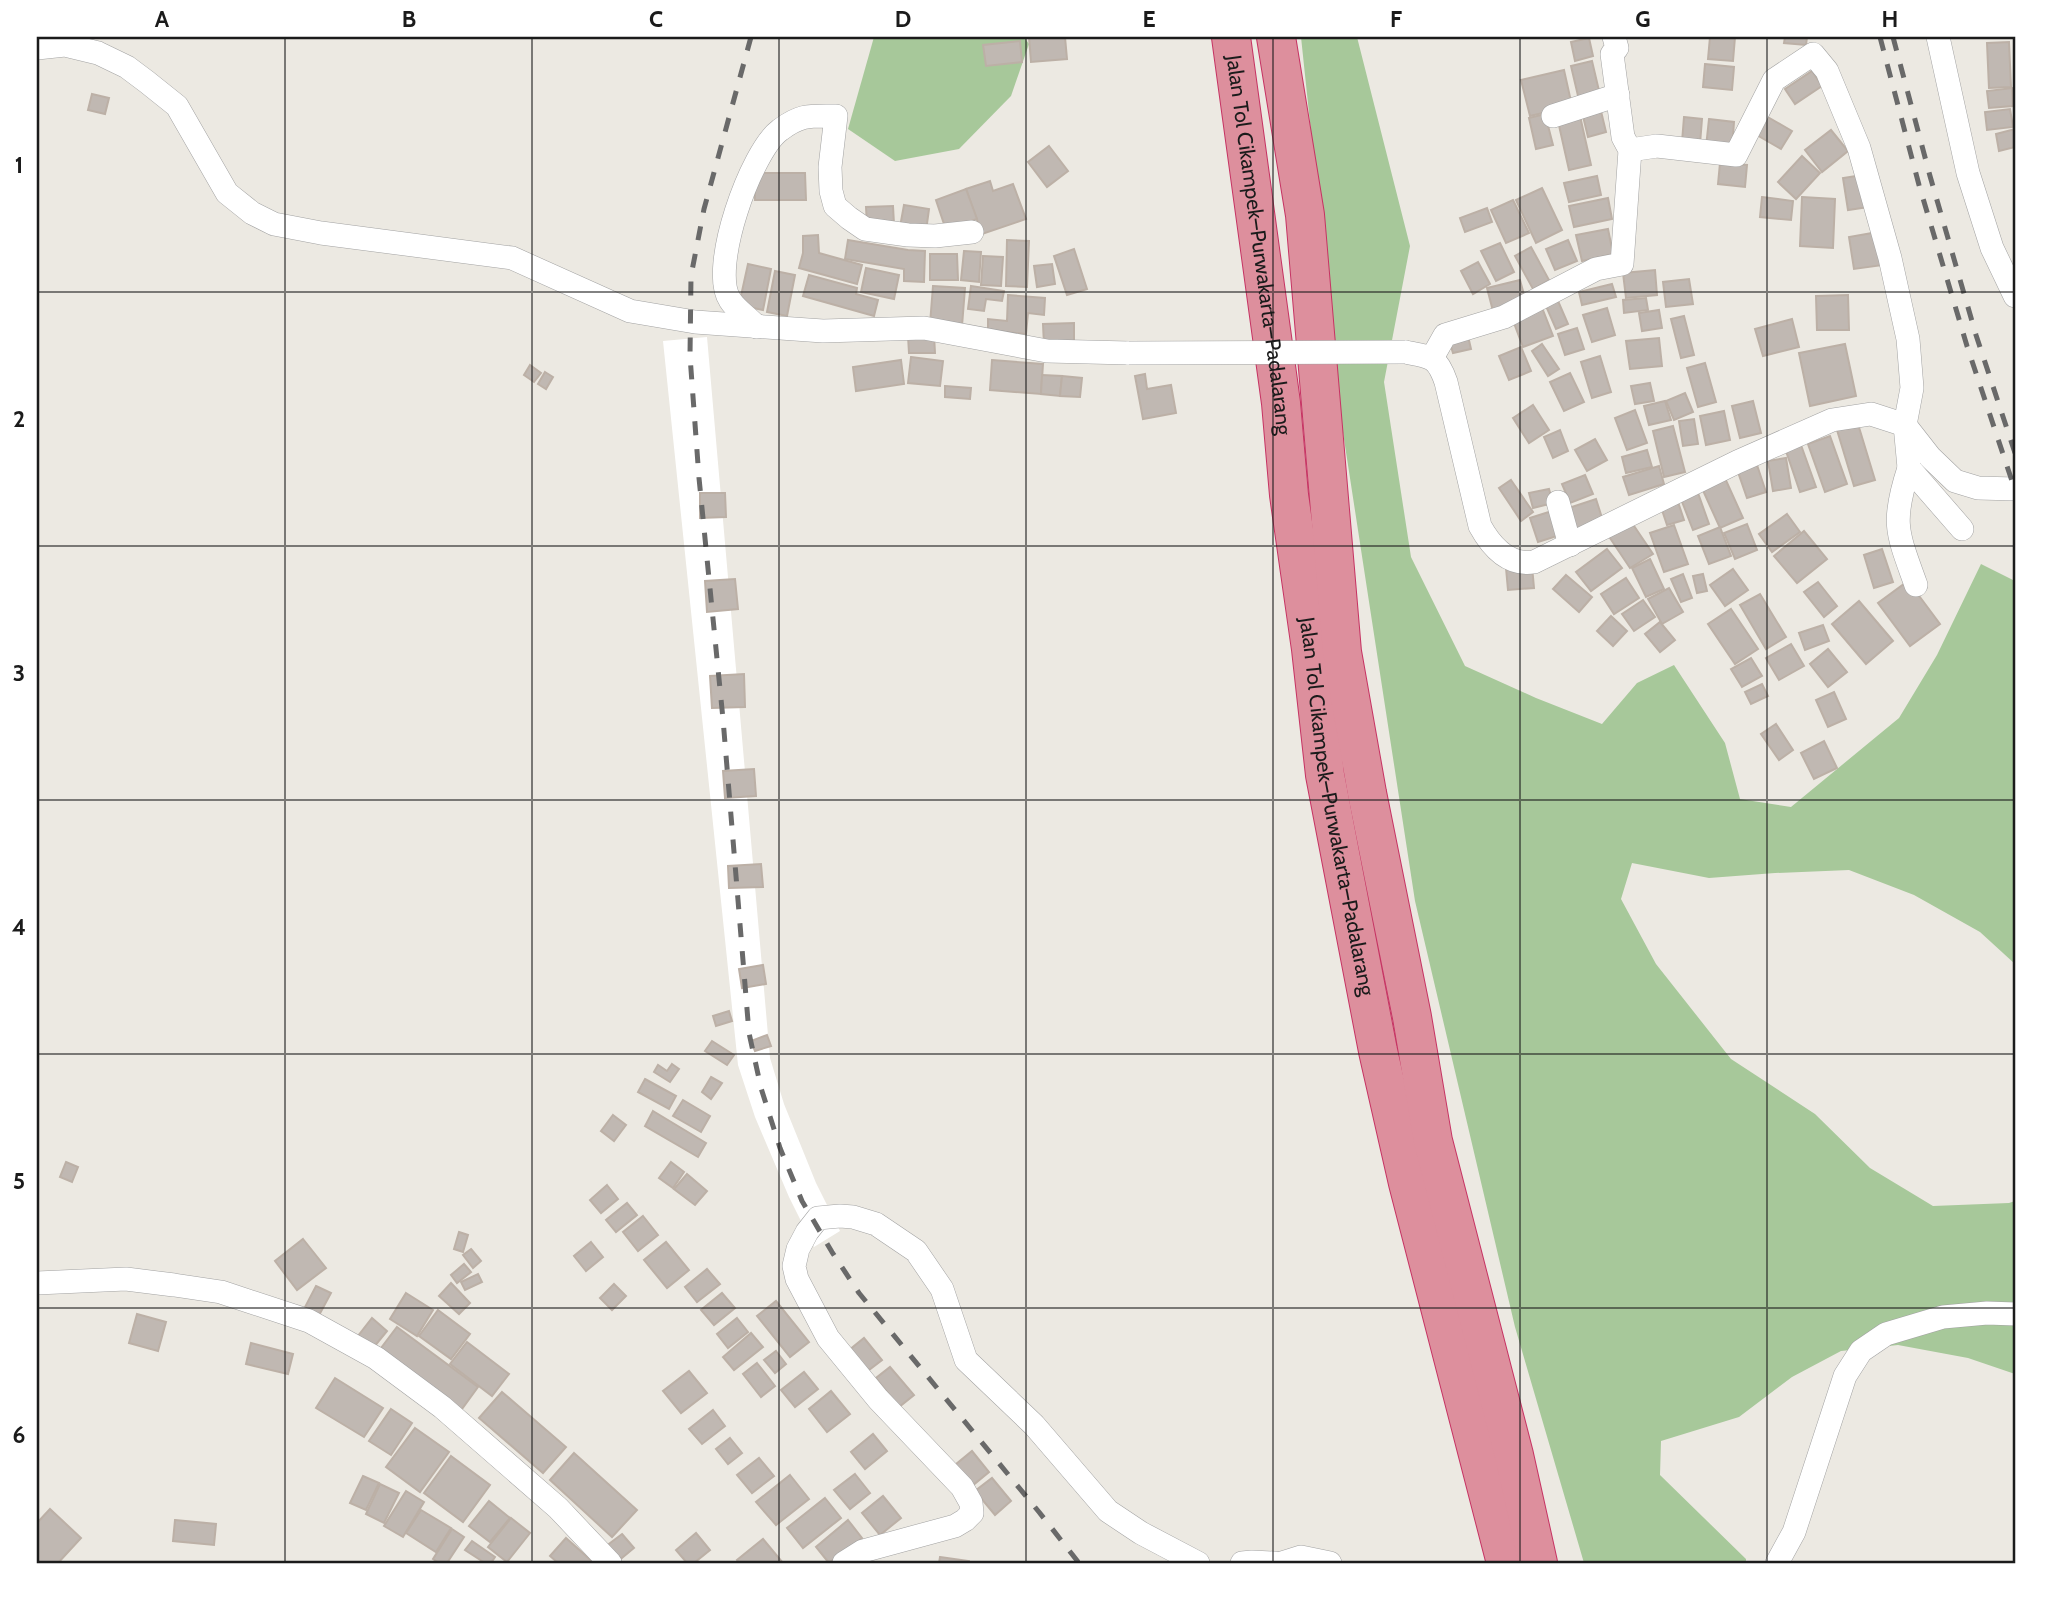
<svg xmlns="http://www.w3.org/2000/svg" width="2052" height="1600" viewBox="0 0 2052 1600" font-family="Cabin,sans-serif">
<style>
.forest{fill:#a7c89a}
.pier{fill:#fff}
.building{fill:#c0b8b2;stroke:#bcb0a6;stroke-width:2}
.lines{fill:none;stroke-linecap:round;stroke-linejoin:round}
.street-casing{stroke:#a2a2a2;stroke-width:24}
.highway-casing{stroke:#c63363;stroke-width:40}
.street{stroke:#fff;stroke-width:23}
.highway{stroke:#dd8f9d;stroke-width:38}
.rail{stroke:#696969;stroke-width:5;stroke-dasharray:14 14;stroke-linecap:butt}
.street-bridge-casing{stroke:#a2a2a2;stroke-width:24;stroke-linecap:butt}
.street-bridge{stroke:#fff;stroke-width:23}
.grid{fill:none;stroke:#1b1b1b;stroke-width:2;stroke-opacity:0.55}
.labels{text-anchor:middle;stroke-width:6;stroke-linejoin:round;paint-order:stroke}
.street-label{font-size:21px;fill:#1b1b1b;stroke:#fff}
.neatline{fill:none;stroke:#1b1b1b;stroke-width:2.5}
.grid-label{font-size:23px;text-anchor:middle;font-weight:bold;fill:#1b1b1b}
</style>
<rect width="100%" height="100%" fill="#ece9e2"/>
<g class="forest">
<polygon points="874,37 1024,37 1029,44 1011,96 959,149 895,161 848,129"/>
<polygon points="1301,37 1357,37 1410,246 1384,382 1411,557 1465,666 1536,698 1602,724 1637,683 1674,665 1725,743 1740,799 1791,807 1899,718 1937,655 1981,564 2015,581 2015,964 1980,932 1914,895 1849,870 1775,873 1709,878 1632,863 1621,899 1656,964 1731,1059 1815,1114 1870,1168 1933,1206 2009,1203 2015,1201 2015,1374 1968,1358 1898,1345 1841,1351 1792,1377 1739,1417 1661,1441 1660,1475 1746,1559 1746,1563 1584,1563 1515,1327 1415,901 1342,426"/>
</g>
<polygon class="pier" points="707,337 770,1058 784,1104 816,1183 840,1231 814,1247 789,1197 755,1117 738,1065 663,341"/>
<g class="building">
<polygon points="1029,37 1065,37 1067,59 1031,62"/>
<polygon points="1710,37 1735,37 1733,61 1708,59"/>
<polygon points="1785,37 1807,37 1806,45 1784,43"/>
<polygon points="1589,38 1593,56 1575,61 1571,42"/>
<polygon points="1020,41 1022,62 986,66 983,45"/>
<polygon points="2009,42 2011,87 1989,88 1987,43"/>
<polygon points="1592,61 1600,95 1579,100 1571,66"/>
<polygon points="1705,64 1734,67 1732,90 1703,87"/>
<polygon points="1564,70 1572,106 1530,116 1521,80"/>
<polygon points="1812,71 1822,86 1795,104 1785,89"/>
<polygon points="2012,88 2013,106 1989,108 1987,91"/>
<polygon points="92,94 109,98 105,114 88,110"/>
<polygon points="1600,107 1606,132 1588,137 1582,112"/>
<polygon points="2010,109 2013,127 1987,130 1985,112"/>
<polygon points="1545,114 1553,145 1536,149 1529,118"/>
<polygon points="1580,116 1591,165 1569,170 1558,121"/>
<polygon points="1766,116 1792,131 1781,149 1755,134"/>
<polygon points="1684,117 1702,119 1700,144 1682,142"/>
<polygon points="1709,119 1734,122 1732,150 1706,147"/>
<polygon points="2015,129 2015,147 1999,151 1996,134"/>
<polygon points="1831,130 1848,151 1822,172 1805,150"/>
<polygon points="1049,146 1068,171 1047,187 1028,162"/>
<polygon points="1802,156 1820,173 1796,199 1778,182"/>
<polygon points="1720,163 1747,165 1745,187 1718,184"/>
<polygon points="755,173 805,173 806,200 755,200"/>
<polygon points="1863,175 1869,207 1848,210 1843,178"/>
<polygon points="1597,176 1601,195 1569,202 1564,183"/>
<polygon points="990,181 993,191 1013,184 1026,219 982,234 966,189"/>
<polygon points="1542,188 1562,230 1536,243 1516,200"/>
<polygon points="966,189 977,219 946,230 936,200"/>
<polygon points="1762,197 1793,201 1791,220 1760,217"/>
<polygon points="1802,197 1835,199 1833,248 1800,246"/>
<polygon points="1608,198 1612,219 1574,227 1569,206"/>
<polygon points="1513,200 1529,233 1506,243 1491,210"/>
<polygon points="904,205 929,209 926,231 900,227"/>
<polygon points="893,206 894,224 867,225 866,207"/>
<polygon points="1487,208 1492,222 1465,232 1460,218"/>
<polygon points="1608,229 1613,254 1582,261 1576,235"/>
<polygon points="1878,232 1883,265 1854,269 1849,237"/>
<polygon points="818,235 819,253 862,265 857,284 799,268 803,253 803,236"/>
<polygon points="848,240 908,250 925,251 924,282 904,281 904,269 845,259"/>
<polygon points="1007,240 1029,241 1027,287 1006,286"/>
<polygon points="1568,240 1577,261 1555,270 1546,249"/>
<polygon points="1500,243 1514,272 1496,281 1481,251"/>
<polygon points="1531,247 1549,280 1533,289 1515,256"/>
<polygon points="1074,249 1087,289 1067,295 1054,256"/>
<polygon points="964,251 981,252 979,282 961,280"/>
<polygon points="930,254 957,254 958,280 930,280"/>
<polygon points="983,256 1003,257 1001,286 981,285"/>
<polygon points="1478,262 1490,284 1473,294 1461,271"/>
<polygon points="748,264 771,269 763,310 739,305"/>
<polygon points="1052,264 1055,284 1037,287 1034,266"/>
<polygon points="866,268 899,275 894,299 861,292"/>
<polygon points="1655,270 1657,295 1626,298 1623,273"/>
<polygon points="775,271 795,275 787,316 767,312"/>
<polygon points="809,275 857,288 856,294 878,300 874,316 803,296"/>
<polygon points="1689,279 1693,304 1666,307 1663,282"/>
<polygon points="1520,280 1526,302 1493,311 1487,288"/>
<polygon points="1612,284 1616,297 1582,305 1579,292"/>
<polygon points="933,286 965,288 962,326 930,324"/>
<polygon points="971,286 1004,291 1002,301 986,299 984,311 968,309"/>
<polygon points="1008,295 1045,298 1044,315 1028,313 1026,334 988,330 988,319 1007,321"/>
<polygon points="1848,295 1849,330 1817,330 1816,296"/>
<polygon points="1646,298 1648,310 1624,313 1623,300"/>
<polygon points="1558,301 1568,324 1556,329 1546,306"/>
<polygon points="1541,305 1553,336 1523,347 1511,315"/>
<polygon points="1607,308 1615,335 1592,342 1583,315"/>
<polygon points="1659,310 1662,328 1642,331 1639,313"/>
<polygon points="1684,316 1694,355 1681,358 1671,319"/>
<polygon points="1792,319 1799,347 1763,356 1755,329"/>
<polygon points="1074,323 1074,344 1044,345 1043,324"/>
<polygon points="1577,328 1584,349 1565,355 1558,334"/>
<polygon points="934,335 935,353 909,353 908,336"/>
<polygon points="1468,336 1471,349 1453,353 1449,340"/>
<polygon points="1659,338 1662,366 1630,369 1626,341"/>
<polygon points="1542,344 1559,369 1548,376 1532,351"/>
<polygon points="1845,344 1856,396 1810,406 1799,353"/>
<polygon points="1521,347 1531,371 1509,380 1499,356"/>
<polygon points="1600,356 1611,392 1592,398 1581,362"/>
<polygon points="911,357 943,361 940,386 908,383"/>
<polygon points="901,360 904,384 856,391 853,367"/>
<polygon points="992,360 1043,364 1041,394 990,390"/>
<polygon points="1705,363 1716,402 1698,407 1687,368"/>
<polygon points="530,365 541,373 534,382 524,375"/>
<polygon points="545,372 553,377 546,389 538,384"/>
<polygon points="1570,373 1584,402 1564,411 1550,382"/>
<polygon points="1145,374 1147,389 1171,385 1176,413 1143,419 1135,376"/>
<polygon points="1042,375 1062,376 1060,396 1041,394"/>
<polygon points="1062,376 1082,378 1080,397 1060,396"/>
<polygon points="1650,383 1654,401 1635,404 1631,386"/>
<polygon points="945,386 971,388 970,399 945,397"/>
<polygon points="1685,393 1693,412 1674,420 1666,401"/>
<polygon points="1665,401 1671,420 1649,425 1644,406"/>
<polygon points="1753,401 1761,433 1740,438 1732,406"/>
<polygon points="1533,405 1549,430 1529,443 1513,418"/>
<polygon points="1635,410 1647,443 1627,450 1615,418"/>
<polygon points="1724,411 1730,440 1706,445 1700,416"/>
<polygon points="1694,419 1698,444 1683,446 1679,421"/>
<polygon points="1858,424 1875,480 1854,486 1837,430"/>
<polygon points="1673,426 1685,472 1664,477 1653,431"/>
<polygon points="1560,430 1568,451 1553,458 1544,437"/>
<polygon points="1830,436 1847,484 1825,492 1808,444"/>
<polygon points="1595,439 1607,460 1587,471 1575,450"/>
<polygon points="1801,445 1816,487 1800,492 1786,451"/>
<polygon points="1647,450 1652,467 1626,473 1622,457"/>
<polygon points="1786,458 1791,488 1773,491 1768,461"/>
<polygon points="1757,465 1766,492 1747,498 1738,472"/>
<polygon points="1659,466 1664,484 1629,495 1623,477"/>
<polygon points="1585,475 1593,494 1570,503 1562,484"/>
<polygon points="1724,476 1743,518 1720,528 1701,486"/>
<polygon points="1511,480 1533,512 1521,521 1499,488"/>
<polygon points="1549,489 1553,503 1533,508 1529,493"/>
<polygon points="700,493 725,493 726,517 700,518"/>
<polygon points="1698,493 1709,524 1693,530 1681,499"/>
<polygon points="1596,499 1603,521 1573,530 1566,509"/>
<polygon points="1677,499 1684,520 1667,525 1660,504"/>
<polygon points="1555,510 1563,534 1538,542 1530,518"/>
<polygon points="1787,514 1800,532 1772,552 1759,534"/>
<polygon points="1630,520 1653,554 1630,568 1608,535"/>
<polygon points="1747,524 1757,550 1735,559 1724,533"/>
<polygon points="1674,525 1688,564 1664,572 1650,533"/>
<polygon points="1720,527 1731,556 1709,564 1698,536"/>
<polygon points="1804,531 1827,559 1797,583 1774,556"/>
<polygon points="1607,549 1622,568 1591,591 1576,572"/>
<polygon points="1882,549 1893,582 1874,588 1864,555"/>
<polygon points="1650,559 1664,589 1646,597 1632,568"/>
<polygon points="1532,566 1534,588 1508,590 1506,568"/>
<polygon points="1733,569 1748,590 1725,606 1710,585"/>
<polygon points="1683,574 1692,598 1681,602 1671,579"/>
<polygon points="1703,574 1707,591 1697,593 1693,576"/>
<polygon points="1566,575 1592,597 1579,612 1553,589"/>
<polygon points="1626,578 1639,598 1614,614 1601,594"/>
<polygon points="735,579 738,609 707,612 705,581"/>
<polygon points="1908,581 1940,624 1910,646 1878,603"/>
<polygon points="1818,582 1837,606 1824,617 1804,592"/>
<polygon points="1669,588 1683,612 1662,624 1648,599"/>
<polygon points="1760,594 1786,637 1766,649 1740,605"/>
<polygon points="1643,600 1655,617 1634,631 1622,614"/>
<polygon points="1859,601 1893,641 1866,664 1832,624"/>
<polygon points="1731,609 1758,649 1735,664 1708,624"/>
<polygon points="1611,616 1627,631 1613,646 1597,631"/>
<polygon points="1660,622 1675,640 1660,652 1645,634"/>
<polygon points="1823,625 1829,641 1805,650 1799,633"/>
<polygon points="1791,644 1804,666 1779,680 1766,658"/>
<polygon points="1828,649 1847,672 1828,687 1810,664"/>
<polygon points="1751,658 1762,676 1742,687 1731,669"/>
<polygon points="744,674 745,707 712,708 710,676"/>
<polygon points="1762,684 1768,696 1751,704 1745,692"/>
<polygon points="1834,692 1846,719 1828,727 1816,700"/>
<polygon points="1776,724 1793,750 1779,760 1761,734"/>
<polygon points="1824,741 1837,768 1814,779 1801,753"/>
<polygon points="754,769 756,796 725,798 723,771"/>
<polygon points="761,864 763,887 729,888 728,866"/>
<polygon points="763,965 766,984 742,988 739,969"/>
<polygon points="729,1011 732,1021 716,1026 713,1016"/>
<polygon points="767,1035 771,1046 755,1051 751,1041"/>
<polygon points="712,1041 734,1055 727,1065 705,1051"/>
<polygon points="672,1064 679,1069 670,1082 654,1072 658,1065 667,1071"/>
<polygon points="711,1077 722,1083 711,1099 702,1092"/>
<polygon points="645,1079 676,1096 669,1109 638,1092"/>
<polygon points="683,1100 710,1116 701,1132 673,1116"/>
<polygon points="653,1111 706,1143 698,1157 645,1126"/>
<polygon points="613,1115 626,1125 614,1141 601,1131"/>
<polygon points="66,1162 78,1167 72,1182 60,1177"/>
<polygon points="671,1162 684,1172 673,1188 659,1178"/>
<polygon points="687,1174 707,1191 695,1205 674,1189"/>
<polygon points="607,1185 618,1199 601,1213 590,1200"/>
<polygon points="627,1203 637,1215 616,1232 606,1220"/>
<polygon points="643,1216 658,1235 638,1251 623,1232"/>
<polygon points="459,1232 468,1235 463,1252 454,1249"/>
<polygon points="303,1239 326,1268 297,1290 275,1261"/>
<polygon points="591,1242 603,1257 586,1271 574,1256"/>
<polygon points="666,1242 689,1270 667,1288 644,1260"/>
<polygon points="471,1249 481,1261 473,1268 463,1255"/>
<polygon points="464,1264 471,1272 457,1283 451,1275"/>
<polygon points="707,1269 720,1284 697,1302 685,1287"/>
<polygon points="478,1274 482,1282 465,1290 461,1282"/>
<polygon points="451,1283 470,1303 459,1314 439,1296"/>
<polygon points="614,1284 626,1296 612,1310 600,1298"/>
<polygon points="316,1286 331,1293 318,1317 304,1309"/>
<polygon points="406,1293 433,1310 417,1336 390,1319"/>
<polygon points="722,1293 735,1308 714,1325 701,1310"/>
<polygon points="776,1301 809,1342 790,1357 757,1316"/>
<polygon points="438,1310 470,1334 451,1359 419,1336"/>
<polygon points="137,1314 166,1322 158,1351 129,1343"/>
<polygon points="372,1318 387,1331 369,1353 354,1341"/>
<polygon points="737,1318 748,1332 728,1348 717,1334"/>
<polygon points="397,1327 478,1387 459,1413 378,1352"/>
<polygon points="751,1333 763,1347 734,1370 723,1357"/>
<polygon points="864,1338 882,1360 865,1373 848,1351"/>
<polygon points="467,1342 509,1374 492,1396 450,1364"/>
<polygon points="251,1343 293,1354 288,1374 246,1364"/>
<polygon points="776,1351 786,1364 775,1373 764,1360"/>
<polygon points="757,1363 775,1386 761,1397 743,1374"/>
<polygon points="890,1367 914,1395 899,1407 876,1378"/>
<polygon points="689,1371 707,1393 681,1413 663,1391"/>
<polygon points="804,1372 818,1389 795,1407 781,1390"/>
<polygon points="335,1378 383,1408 364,1437 316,1408"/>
<polygon points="831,1391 850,1414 827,1432 809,1409"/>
<polygon points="502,1392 566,1447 543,1473 479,1418"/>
<polygon points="391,1409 412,1423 391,1455 369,1441"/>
<polygon points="713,1410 725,1426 702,1444 689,1429"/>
<polygon points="415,1428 449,1452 420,1492 386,1467"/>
<polygon points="873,1434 887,1451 865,1469 851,1452"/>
<polygon points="730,1438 742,1453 728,1464 716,1449"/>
<polygon points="972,1451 989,1472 972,1486 955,1465"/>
<polygon points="574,1453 637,1510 612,1537 550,1480"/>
<polygon points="451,1456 490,1485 463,1522 424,1493"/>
<polygon points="759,1458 774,1476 752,1493 737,1475"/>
<polygon points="855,1474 870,1493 850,1509 834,1490"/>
<polygon points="790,1475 809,1499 776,1525 756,1502"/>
<polygon points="363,1476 379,1483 366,1510 350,1503"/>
<polygon points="992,1478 1011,1501 995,1515 975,1491"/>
<polygon points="380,1484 399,1493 384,1523 366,1514"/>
<polygon points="406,1491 424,1502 403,1537 384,1526"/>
<polygon points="883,1496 901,1518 880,1535 862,1513"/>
<polygon points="825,1498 841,1518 803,1548 787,1528"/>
<polygon points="489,1501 510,1518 490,1542 469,1526"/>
<polygon points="50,1509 81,1538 58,1563 37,1563 37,1523"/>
<polygon points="421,1510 451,1528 436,1552 406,1533"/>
<polygon points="511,1518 530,1533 507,1562 488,1547"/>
<polygon points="175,1520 216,1524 214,1545 173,1541"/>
<polygon points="848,1520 862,1538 829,1563 816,1547"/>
<polygon points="452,1529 464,1537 447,1563 439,1563 433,1559"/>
<polygon points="696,1533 710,1550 694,1563 687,1563 676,1550"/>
<polygon points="622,1534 634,1548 617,1562 605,1547"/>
<polygon points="566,1538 594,1563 558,1563 550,1556"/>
<polygon points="763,1539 783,1563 739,1563 737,1560"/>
<polygon points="472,1541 495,1557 491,1563 485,1563 465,1550"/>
<polygon points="940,1557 969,1561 969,1563 939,1563"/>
</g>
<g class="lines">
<defs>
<g id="street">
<polyline points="1938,37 1968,173 1992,248 2015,296"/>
<polyline points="37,48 65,45 98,53 127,67 147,82 177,106 227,193 252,213 274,224 321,233 512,258 630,311 695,322 823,331 924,328 1047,351 1129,353"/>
<polyline points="1553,116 1618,95"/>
<polyline points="1630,150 1657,146 1736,155 1774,80 1813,54 1827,71 1859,148 1890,258 1908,339 1912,388 1905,425 1909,468 1962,529"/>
<path d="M757,327C749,318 736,310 730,300C709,269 751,151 780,130C801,114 810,116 836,116L830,167L831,191L835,206L849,218L865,229L908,235L935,236L972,232"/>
<path d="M1405,352C1431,357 1437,356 1446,382L1480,526C1491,546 1508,566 1534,562L1737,462L1832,420L1871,414L1905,425L1930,457L1955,481L1978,488L2015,489"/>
<polyline points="1432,358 1445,335 1504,317 1596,269 1622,264 1630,150 1623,137 1612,54 1617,48 1614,37"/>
<path d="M1909,468C1891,523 1897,532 1916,585"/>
<polyline points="1558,502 1570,545"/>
<polyline points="37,1283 126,1279 174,1285 221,1292 309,1321 376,1358 442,1407 558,1508 610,1563"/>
<polyline points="844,1563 863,1551 955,1526 965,1520 972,1513 971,1503 962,1487 878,1399 828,1338 797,1279 794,1266 798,1249 807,1232 818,1218 840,1216 853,1217 876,1224 916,1251 942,1289 966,1360 1034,1425 1108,1511 1141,1533 1198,1563"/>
<polyline points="1242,1563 1252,1562 1274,1563"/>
<polyline points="1282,1563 1301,1557 1330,1563"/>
<polyline points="1777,1563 1794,1532 1845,1376 1861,1351 1886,1334 1943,1317 1987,1313 2015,1314"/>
</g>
<g id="highway">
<path id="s1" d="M1231,37L1281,403L1289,495L1311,649L1325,775L1378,1051L1408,1183L1506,1563"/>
<polyline points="1276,37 1305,215 1342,652 1367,793 1412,1017 1433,1141 1514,1455 1538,1563"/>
</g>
</defs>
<use href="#street" class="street-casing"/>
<use href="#highway" class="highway-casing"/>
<use href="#street" class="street"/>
<use href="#highway" class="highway"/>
<g class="rail">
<polyline points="751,37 704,209 691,276 690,356 699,478 723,719 749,1033 761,1088 780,1148 802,1201 832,1252 859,1293 1039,1512 1079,1563"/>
<polyline points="1880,37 1919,185 1967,346 2015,490"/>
<polyline points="1893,37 1930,176 1976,335 2015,453"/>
</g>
<defs>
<polyline id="street-bridge" points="1129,353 1405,352"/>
</defs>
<use href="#street-bridge" class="street-bridge-casing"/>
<use href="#street-bridge" class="street-bridge"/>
</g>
<path class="grid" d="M285,37V1563M532,37V1563M779,37V1563M1026,37V1563M1273,37V1563M1520,37V1563M1767,37V1563M37,292H2015M37,546H2015M37,800H2015M37,1054H2015M37,1308H2015"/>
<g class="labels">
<g class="street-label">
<text dy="7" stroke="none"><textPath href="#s1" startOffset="210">Jalan Tol Cikampek–Purwakarta–Padalarang</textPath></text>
<text dy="7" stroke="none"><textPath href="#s1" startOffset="777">Jalan Tol Cikampek–Purwakarta–Padalarang</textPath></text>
</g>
</g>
<rect width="2052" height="1600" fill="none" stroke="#ffffff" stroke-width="77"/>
<rect x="38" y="38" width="1976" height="1524" class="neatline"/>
<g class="grid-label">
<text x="162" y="27">A</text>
<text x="409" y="27">B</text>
<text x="656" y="27">C</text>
<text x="903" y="27">D</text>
<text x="1149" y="27">E</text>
<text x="1396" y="27">F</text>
<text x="1643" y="27">G</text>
<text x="1890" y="27">H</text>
<text x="19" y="173">1</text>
<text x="19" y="427">2</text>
<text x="19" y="681">3</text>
<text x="19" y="935">4</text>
<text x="19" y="1189">5</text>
<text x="19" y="1443">6</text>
</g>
</svg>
